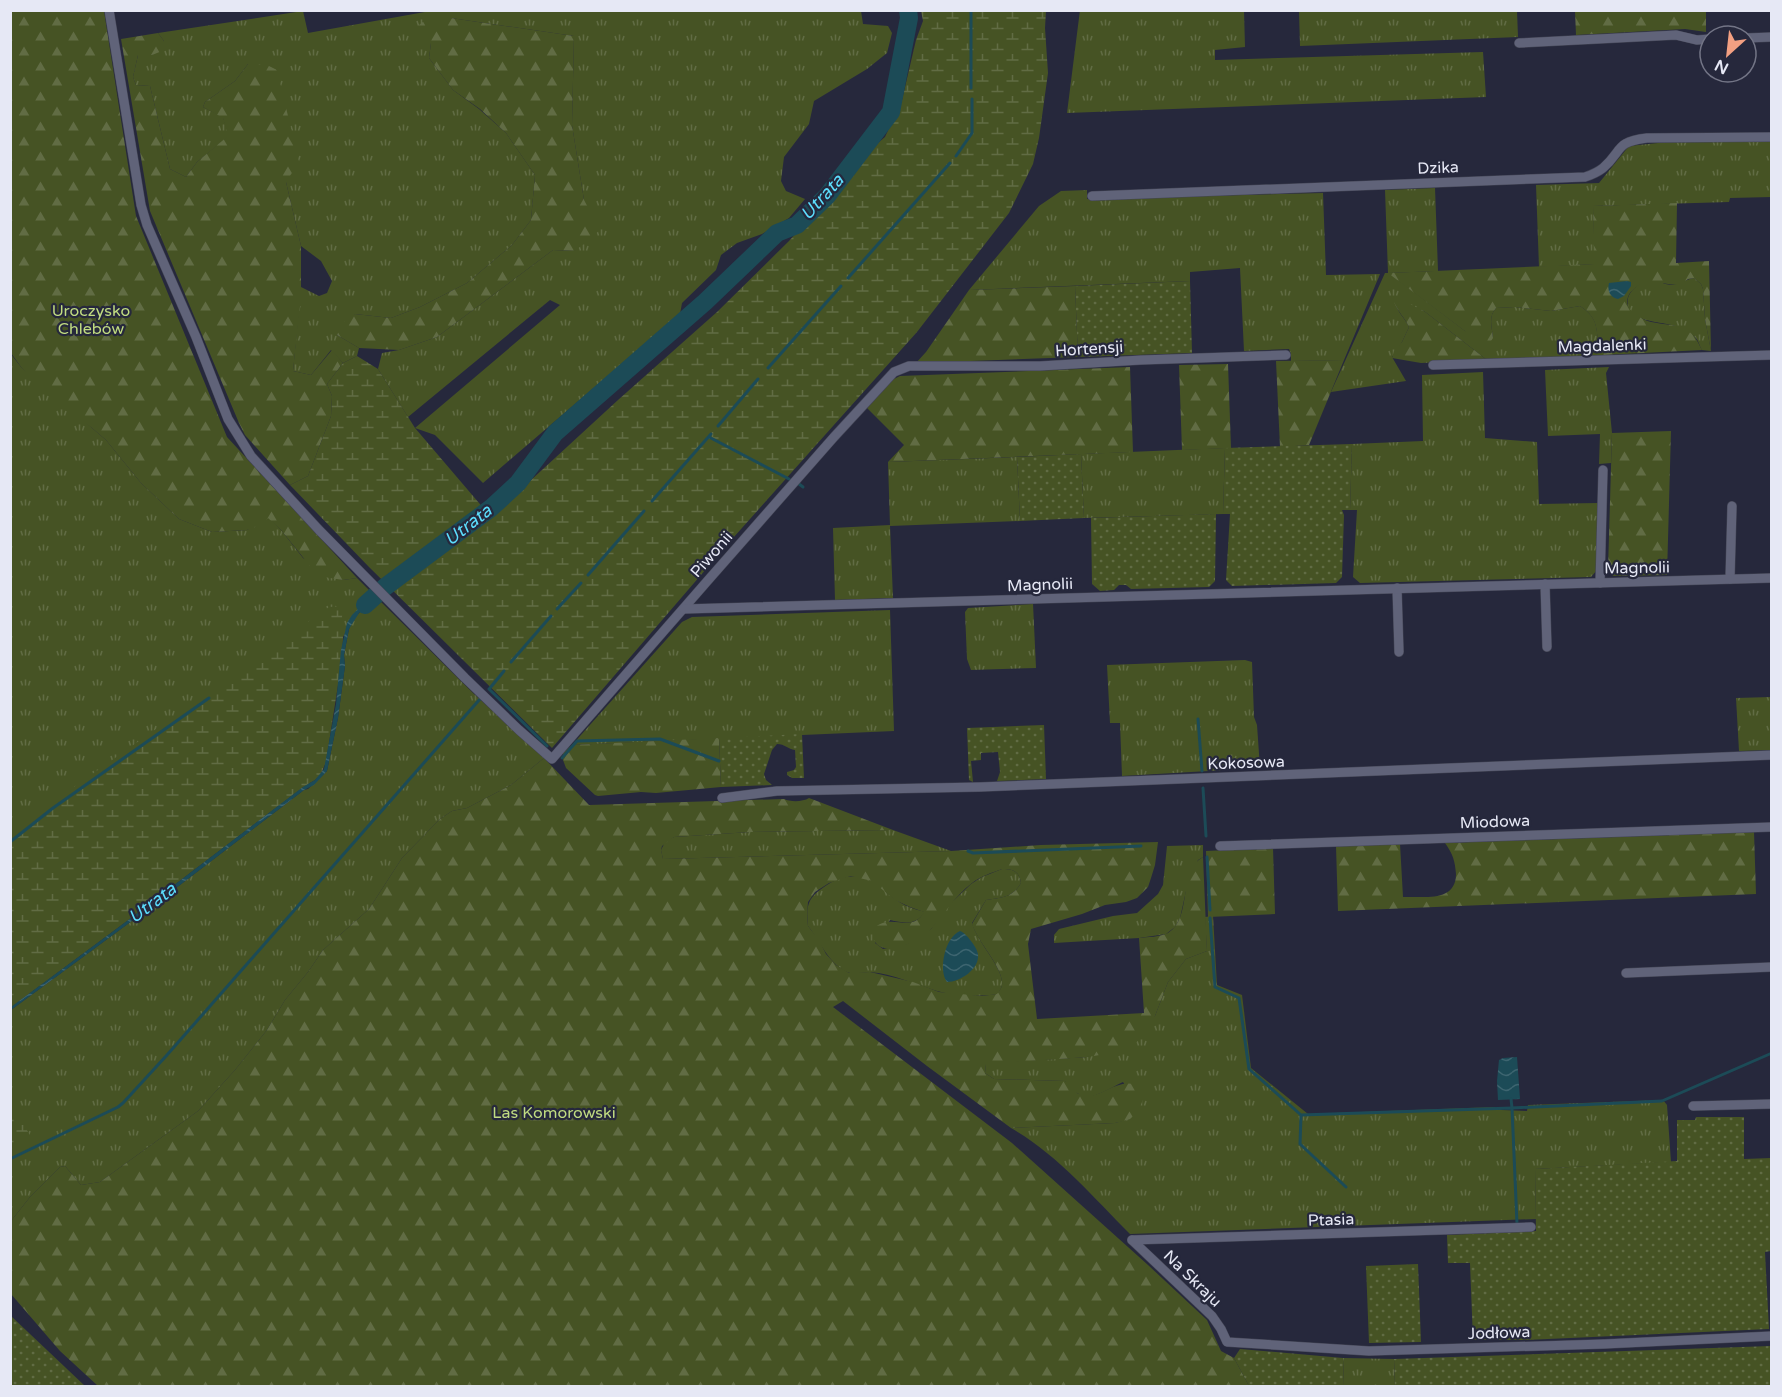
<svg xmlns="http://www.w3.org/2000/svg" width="1782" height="1397" viewBox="0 0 1782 1397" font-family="'Varela Round',sans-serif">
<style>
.grass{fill:url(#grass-tufts)}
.forest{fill:url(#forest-firs);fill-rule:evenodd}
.wetland{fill:url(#wetland-marsh)}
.garden{fill:url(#garden-dots)}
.water{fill:url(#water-waves)}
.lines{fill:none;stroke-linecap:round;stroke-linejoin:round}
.stream{stroke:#1c4b57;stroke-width:3}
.river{stroke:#1c4b57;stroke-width:18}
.minor-casing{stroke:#434555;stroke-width:10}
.minor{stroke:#606379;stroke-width:9}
.labels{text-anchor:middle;stroke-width:4.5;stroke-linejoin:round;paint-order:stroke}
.street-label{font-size:16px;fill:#e6e8f5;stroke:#26283c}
.park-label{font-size:16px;fill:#c1dc81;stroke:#26283c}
.water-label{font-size:18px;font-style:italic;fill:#5cddfd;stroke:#26283c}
</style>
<defs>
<pattern id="grass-tufts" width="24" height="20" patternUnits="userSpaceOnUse" patternTransform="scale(1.5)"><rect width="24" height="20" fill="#465324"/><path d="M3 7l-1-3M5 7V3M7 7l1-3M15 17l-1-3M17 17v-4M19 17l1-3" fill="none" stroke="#616c44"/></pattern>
<pattern id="forest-firs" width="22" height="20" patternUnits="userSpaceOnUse" patternTransform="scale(1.5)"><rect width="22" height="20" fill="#465324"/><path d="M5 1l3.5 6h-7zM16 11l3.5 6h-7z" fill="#616c44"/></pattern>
<pattern id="wetland-marsh" width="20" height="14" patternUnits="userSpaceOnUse" patternTransform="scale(1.5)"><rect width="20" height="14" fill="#465324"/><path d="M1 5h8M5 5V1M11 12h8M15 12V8" fill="none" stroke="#616c44"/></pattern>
<pattern id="garden-dots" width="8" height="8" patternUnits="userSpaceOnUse" patternTransform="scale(1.5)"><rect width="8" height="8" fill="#465324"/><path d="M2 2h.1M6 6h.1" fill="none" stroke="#616c44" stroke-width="1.8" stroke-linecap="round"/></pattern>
<pattern id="water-waves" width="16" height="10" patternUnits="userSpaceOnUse" patternTransform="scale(1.5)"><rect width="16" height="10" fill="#1c4b57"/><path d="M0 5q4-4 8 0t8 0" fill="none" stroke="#3d6570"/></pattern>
</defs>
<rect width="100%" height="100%" fill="#26283c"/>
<g class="grass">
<polygon points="436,10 861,11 863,24 888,26 892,33 887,53 867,69 814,101 809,124 784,157 781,181 786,191 805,199 789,218 762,234 737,243 721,255 716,270 682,303 680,314 483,483 435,435 415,428 560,305 550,300 408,417 378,369 382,353 399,350 437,337 553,250 575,251 584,200 572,125 574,36 451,18 431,43 429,58 453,90 479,109 506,133 535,175 531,220 512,245 467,283 420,307 391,318 355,314 337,335 359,348 357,356 343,363 331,350 311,375 293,371 301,287 319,296 327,293 332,281 321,261 301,246 286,182 248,64 235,81 205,102 203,107 223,117 229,136 197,162 186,177 170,169 150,86 136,85 133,77 138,55 152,55 164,41 158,33 303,11 308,33"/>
<polygon points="1080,10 1244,11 1245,47 1215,50 1215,60 1483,52 1486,97 1067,113"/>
<polygon points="1299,11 1517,11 1518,37 1300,46"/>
<polygon points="1771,141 1771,197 1730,198 1729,202 1593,206 1595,264 1539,267 1536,185 1599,183 1629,146 1668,142"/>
<path d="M1435,188L1438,271L1389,273L1465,331L1493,338C1492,327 1488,317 1496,308L1515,307L1551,311L1580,306C1600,319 1596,330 1599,352L1604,355L1487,360L1424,311L1395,302C1397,312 1405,318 1409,327L1402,342L1392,357L1406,381L1331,392L1385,273H1388L1385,190Z"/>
<polygon points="1087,190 1087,199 1323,193 1326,275 1380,274 1344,360 1291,361 1291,354 1289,349 1244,351 1240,268 1190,272 1190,281 969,290 1039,206 1061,191"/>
<path d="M1694,278L1701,284L1703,289L1705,319L1711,351L1702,350C1700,347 1698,340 1696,338C1692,333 1680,328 1675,326C1662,321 1623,323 1628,298C1630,291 1637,285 1644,282C1656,278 1663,285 1672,285C1678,285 1687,279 1694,278Z"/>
<polygon points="10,353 21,367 106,440 141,483 179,519 212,532 247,530 268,517 281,530 303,558 336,578 343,580 357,578 373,594 360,607 343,637 340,672 308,785 303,787 11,1007"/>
<polygon points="1609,367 1606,373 1612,433 1611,463 1599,464 1600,434 1548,436 1545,370"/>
<polygon points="1483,372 1485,438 1537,442 1539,504 1598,503 1597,570 1591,577 1360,583 1353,577 1357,510 1350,510 1352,444 1423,441 1422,375"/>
<polygon points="1225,448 1223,514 1084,518 1081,454"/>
<polygon points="1017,457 1020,521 890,526 893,598 835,600 833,528 890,525 888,462"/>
<polygon points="376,597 473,693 544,758 511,785 467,808 452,811 440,819 402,858 369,909 323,950 308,972 285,1000 267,1030 235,1070 198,1111 100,1182 81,1185 65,1166 60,1167 30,1197 11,1221 11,1010 163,898 304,790 308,789 327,771 338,718 345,666 344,655 349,629 352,622 359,613"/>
<polygon points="1033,604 1036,668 971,670 967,659 965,612 968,608"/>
<polygon points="890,610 894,731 572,745 682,622 692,617"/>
<polygon points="1245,660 1252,662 1254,717 1257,725 1260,768 1122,776 1120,723 1110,723 1107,665"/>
<polygon points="1771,697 1771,750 1739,751 1736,698"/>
<polygon points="893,830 951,851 663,859 661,850 665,842 674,837 750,832"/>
<polygon points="1203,845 1203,857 1198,860 1186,891 1180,918 1175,927 1166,934 1139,938 1054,943 1054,935 1059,929 1113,916 1137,913 1158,894 1163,885 1167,846"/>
<path d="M1002,869C1013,869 1019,871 1021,883C1012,898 1002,897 986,900L972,923C978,944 1004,968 1002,985C1002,987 999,992 998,994C980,997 954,996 937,991C915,984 893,974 870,972C863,972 854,975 847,972C828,963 821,942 808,926C806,907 807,898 824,887C838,877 857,872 873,881C881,886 887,894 895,899C904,906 914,909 925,912C915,926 905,923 890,920L875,943L883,949L907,944L931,929L947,907L971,884L982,877Z"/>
<path d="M1213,916L1217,985L1242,995L1251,1068L1308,1114L1494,1107L1502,1110L1527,1111L1528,1105L1663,1100L1667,1105L1671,1162L1535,1169L1536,1219L1130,1234C1093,1197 1057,1154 1011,1128L1115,1123L1129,1119L1139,1106L1123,1082C1114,1086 1095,1098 1085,1097C1077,1095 1070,1086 1065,1081L994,1079L985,1073L986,1063L1088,1057L1155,1016L1168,982L1186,959L1207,951L1205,917Z"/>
<polygon points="1343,1358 1394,1359 1395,1386 1344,1386"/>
</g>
<g class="forest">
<polygon points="11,10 104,11 136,216 227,437 357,578 343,580 318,576 281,530 268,518 263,524 247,530 212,532 179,519 141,483 106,440 92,428 59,404 21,367 11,353"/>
<polygon points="1575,11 1706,11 1706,32 1685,29 1576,35"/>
<polygon points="428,18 451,18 574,36 572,125 584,200 600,230 575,251 553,250 437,337 399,350 359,348 337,335 346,318 355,314 391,318 420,307 467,283 512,245 531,220 535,175 506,133 480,109 453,90 429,58 431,43 423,37 419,25"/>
<polygon points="158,33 164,41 162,51 152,55 138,55 133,77 136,85 150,86 170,169 186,177 197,162 228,136 223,118 203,107 205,102 235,81 248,64 267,65 277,70 299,162 286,182 301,246 301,297 293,371 311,375 332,350 343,363 327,384 332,396 331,416 308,476 290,485 245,435 239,423 150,211 121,39"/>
<path d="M1677,203L1676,263L1709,261L1711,351L1705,319L1703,289L1701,284L1694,278L1688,279L1681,285C1663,286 1648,275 1633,290C1629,293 1627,298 1627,303C1628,310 1637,316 1643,319C1657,326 1675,322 1688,331C1696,336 1698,343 1702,350L1604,355L1599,353C1596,331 1600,319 1580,306L1551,311L1515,307L1496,308C1488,317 1492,327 1493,338L1489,344L1478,341L1388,273L1594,264L1593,206Z"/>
<polygon points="1075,286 1078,357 916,363 926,352 969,290"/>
<path d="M1400,299L1424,311L1487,360L1421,363L1392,358L1394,351L1402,342L1409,327C1405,318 1398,312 1394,302Z"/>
<polygon points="1344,360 1309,445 1280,447 1276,361"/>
<polygon points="1228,364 1231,448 1182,450 1179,365"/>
<polygon points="1130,367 1133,452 888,462 904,445 866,407 888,382 900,376"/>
<polygon points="1671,431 1667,575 1613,576 1608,570 1612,433"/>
<polygon points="719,738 721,787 656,793 641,792 598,796 595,795 566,768 563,760 563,753 572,745"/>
<path d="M544,758L589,805L784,799C790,802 803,802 809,798L893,830L750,832L674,837L662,846L661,850L663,859L951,851L1041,845L1158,842L1155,865L1151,878L1148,887L1137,898L1126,902L1105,905L1082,914L1031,929L1028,944L1037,1019L1144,1013L1139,938C1148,937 1160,937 1168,933C1193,918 1177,871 1203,857L1207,951L1186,959L1168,982L1155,1016L1142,1037L1128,1050L1088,1057L986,1064L985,1073L994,1079L1065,1081L1075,1086L1077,1093C1102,1105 1115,1072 1144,1088C1146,1098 1138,1113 1130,1119C1126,1121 1119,1122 1115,1123L1011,1128L927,1066L843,1001L833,1007L1012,1143L1148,1265L1207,1320L1221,1351L1234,1358L1249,1386H98L60,1351L11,1294V1221L30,1197L60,1167L65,1166L81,1185L100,1182L198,1111L235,1070L267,1030L285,1000L308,972L323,950L369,909L402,858L440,819L452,811L467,808L511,785ZM1002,869C1013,869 1019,871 1021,883C1012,898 1002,897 986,900L972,924C978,943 1004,968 1002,985C1002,987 999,992 997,994L982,996L939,992L913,982L870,972L849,973L836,965L826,954L819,940L808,926L807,916L808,902L815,892L829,883L851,876L872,881L895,900L910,907L924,912C911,935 891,911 873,929C870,965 919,943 932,928C946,912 954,897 972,883C981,876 991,873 1002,869Z"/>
<path d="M1754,832L1756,894L1338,911L1336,846L1400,844L1403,897C1423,896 1456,903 1456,874C1455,861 1453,854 1445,843Z"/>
<polygon points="1273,848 1275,914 1208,917 1206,851"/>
</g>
<g class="wetland">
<polygon points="921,11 1046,11 1045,28 1048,73 1039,138 1033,164 1009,213 917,332 725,547 552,748 369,567 290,485 308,476 331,416 332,396 327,384 343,363 357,356 378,369 415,428 491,517 618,400 717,312 789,241 871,149 885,137 902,100 916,40 923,21"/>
<polygon points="344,606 342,616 343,637 340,672 326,762 321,774 315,780 303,787 123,924 11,1007 10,832 329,607"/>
<polygon points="10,1100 32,1139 11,1149 10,1149"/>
</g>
<g class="garden">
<polygon points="1190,281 1192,353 1078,357 1075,286"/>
<polygon points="1352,444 1350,510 1342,510 1344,515 1342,577 1336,583 1232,586 1226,580 1230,514 1223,514 1225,448"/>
<polygon points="1081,454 1084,518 1020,521 1017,457"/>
<polygon points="1216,514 1215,581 1209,587 1131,589 1126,585 1119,585 1114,590 1100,591 1092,584 1091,518"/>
<polygon points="1044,725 1046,779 997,781 1000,772 998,752 981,753 981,760 971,761 973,782 969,780 967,728"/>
<path d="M802,734L804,778H792L787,775V772L794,770L796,767L795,750C788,749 785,744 777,744L772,750L764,774L766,780L772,785L721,787L719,738Z"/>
<polygon points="1696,1117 1744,1117 1744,1159 1771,1158 1771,1251 1765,1252 1769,1329 1526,1340 1473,1340 1470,1263 1448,1263 1447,1235 1536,1231 1535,1169 1677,1161 1677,1120 1695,1120"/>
<polygon points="1418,1264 1421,1342 1369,1343 1366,1266"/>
<polygon points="10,1316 11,1316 85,1386 11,1386"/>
<polygon points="1771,1346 1771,1386 1395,1386 1394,1359"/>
<polygon points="1240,1349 1343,1358 1344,1386 1249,1386 1234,1358"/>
</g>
<g class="water">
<path d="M1627,281L1631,282V286L1624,296L1618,299C1610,298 1607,290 1609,283Z"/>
<polygon points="373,594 376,597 359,613 349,629 344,655 345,666 338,718 327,771 314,785 304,790 163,898 11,1010 11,1007 123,924 303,787 315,780 324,769 336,704 341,650 347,623 352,615"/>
<path d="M960,931C965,933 967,936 971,941C974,945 977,949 978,954C980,969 960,982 947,982C938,970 945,937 960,931Z"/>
<polygon points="1517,1057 1520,1099 1498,1100 1497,1081 1499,1060 1503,1058"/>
</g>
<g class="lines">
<g class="stream">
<polyline points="971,88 971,10"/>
<polyline points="956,156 972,133 972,99"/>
<polyline points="848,278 950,163"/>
<polyline points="768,368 841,286"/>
<polyline points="718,426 758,379"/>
<polyline points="709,437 789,479"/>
<polyline points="799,484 803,487"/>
<polyline points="652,501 711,434"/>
<polyline points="588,575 644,511"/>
<polyline points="557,609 581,583"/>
<polyline points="511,662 551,616"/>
<polyline points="490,688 504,671"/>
<polyline points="489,689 547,746"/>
<polyline points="1198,719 1202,771"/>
<polyline points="562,758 577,741 660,739 719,761"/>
<polyline points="1203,788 1206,836"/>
<polyline points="10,842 53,808 209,698"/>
<polyline points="968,851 973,853 1141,846"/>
<polyline points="1207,857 1210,910"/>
<polyline points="1210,918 1215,987 1239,998 1249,1069 1301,1115 1512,1108 1517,1224"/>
<polyline points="1511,1099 1512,1108 1662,1101 1772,1053"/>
<polyline points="1301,1116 1300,1144 1346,1187"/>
<polyline points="10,1159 118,1107 123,1103 167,1055 480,699"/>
</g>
<polyline class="river" points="365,605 385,587 491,508 518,483 555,433 705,302 777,233 797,225 827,196 891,112 909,18 908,10"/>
<defs>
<g id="minor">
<polyline points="109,10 141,205 147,225 196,337 228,419 251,456 319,530 465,678 519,730 552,759 710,578 834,437 894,372 909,366 1040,366 1141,360 1286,355"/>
<polyline points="1746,38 1772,37"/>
<polyline points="1519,43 1676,35 1697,40 1710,39"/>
<path d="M1092,196L1585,177C1591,175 1598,172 1603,168C1623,151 1614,142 1647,138L1772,137"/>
<polyline points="1433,365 1772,355"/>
<polyline points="1730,579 1732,506"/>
<polyline points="1600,583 1603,470"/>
<polyline points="1545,584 1547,647"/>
<polyline points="1397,588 1399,652"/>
<polyline points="684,609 1772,578"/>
<polyline points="722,798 777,791 980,787 1772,755"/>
<polyline points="1220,846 1772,827"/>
<polyline points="1626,973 1772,967"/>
<polyline points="1693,1106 1772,1104"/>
<polyline points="1132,1240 1212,1316 1221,1329 1227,1342 1369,1351 1604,1344 1772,1336"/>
<polyline points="1132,1240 1531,1227"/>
</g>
</defs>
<use href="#minor" class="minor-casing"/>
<use href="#minor" class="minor"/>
</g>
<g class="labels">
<g class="street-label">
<text transform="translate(1438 167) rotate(-2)" y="6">Dzika</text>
<text transform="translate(1602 345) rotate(-2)" y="6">Magdalenki</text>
<text transform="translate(1089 348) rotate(-4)" y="6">Hortensji</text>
<text transform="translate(711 554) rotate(-49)" y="6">Piwonii</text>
<text transform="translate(1637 567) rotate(-1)" y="6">Magnolii</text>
<text transform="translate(1040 584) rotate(-2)" y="6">Magnolii</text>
<text transform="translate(1246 762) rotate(-2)" y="6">Kokosowa</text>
<text transform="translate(1495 821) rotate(-2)" y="6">Miodowa</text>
<text transform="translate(1331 1219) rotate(-2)" y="6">Ptasia</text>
<text transform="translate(1193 1278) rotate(44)" y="6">Na Skraju</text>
<text transform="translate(1499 1332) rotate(-2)" y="6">Jodłowa</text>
</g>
<g class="park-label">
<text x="91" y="316">Uroczysko<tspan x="91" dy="18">Chlebów</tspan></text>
<text x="554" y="1118">Las Komorowski</text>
</g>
<g class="water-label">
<text transform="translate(822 197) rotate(-48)" y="6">Utrata</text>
<text transform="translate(468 525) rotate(-38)" y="6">Utrata</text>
<text transform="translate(152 903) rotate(-37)" y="6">Utrata</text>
</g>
</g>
<rect width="1782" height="1397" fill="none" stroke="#e6e8f5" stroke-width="24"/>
<g transform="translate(1728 54) rotate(207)"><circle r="28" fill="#26283c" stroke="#737586" stroke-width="1.5"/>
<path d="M0-4.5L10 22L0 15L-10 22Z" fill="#f3a082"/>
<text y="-9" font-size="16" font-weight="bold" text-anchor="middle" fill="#e6e8f5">N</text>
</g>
</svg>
